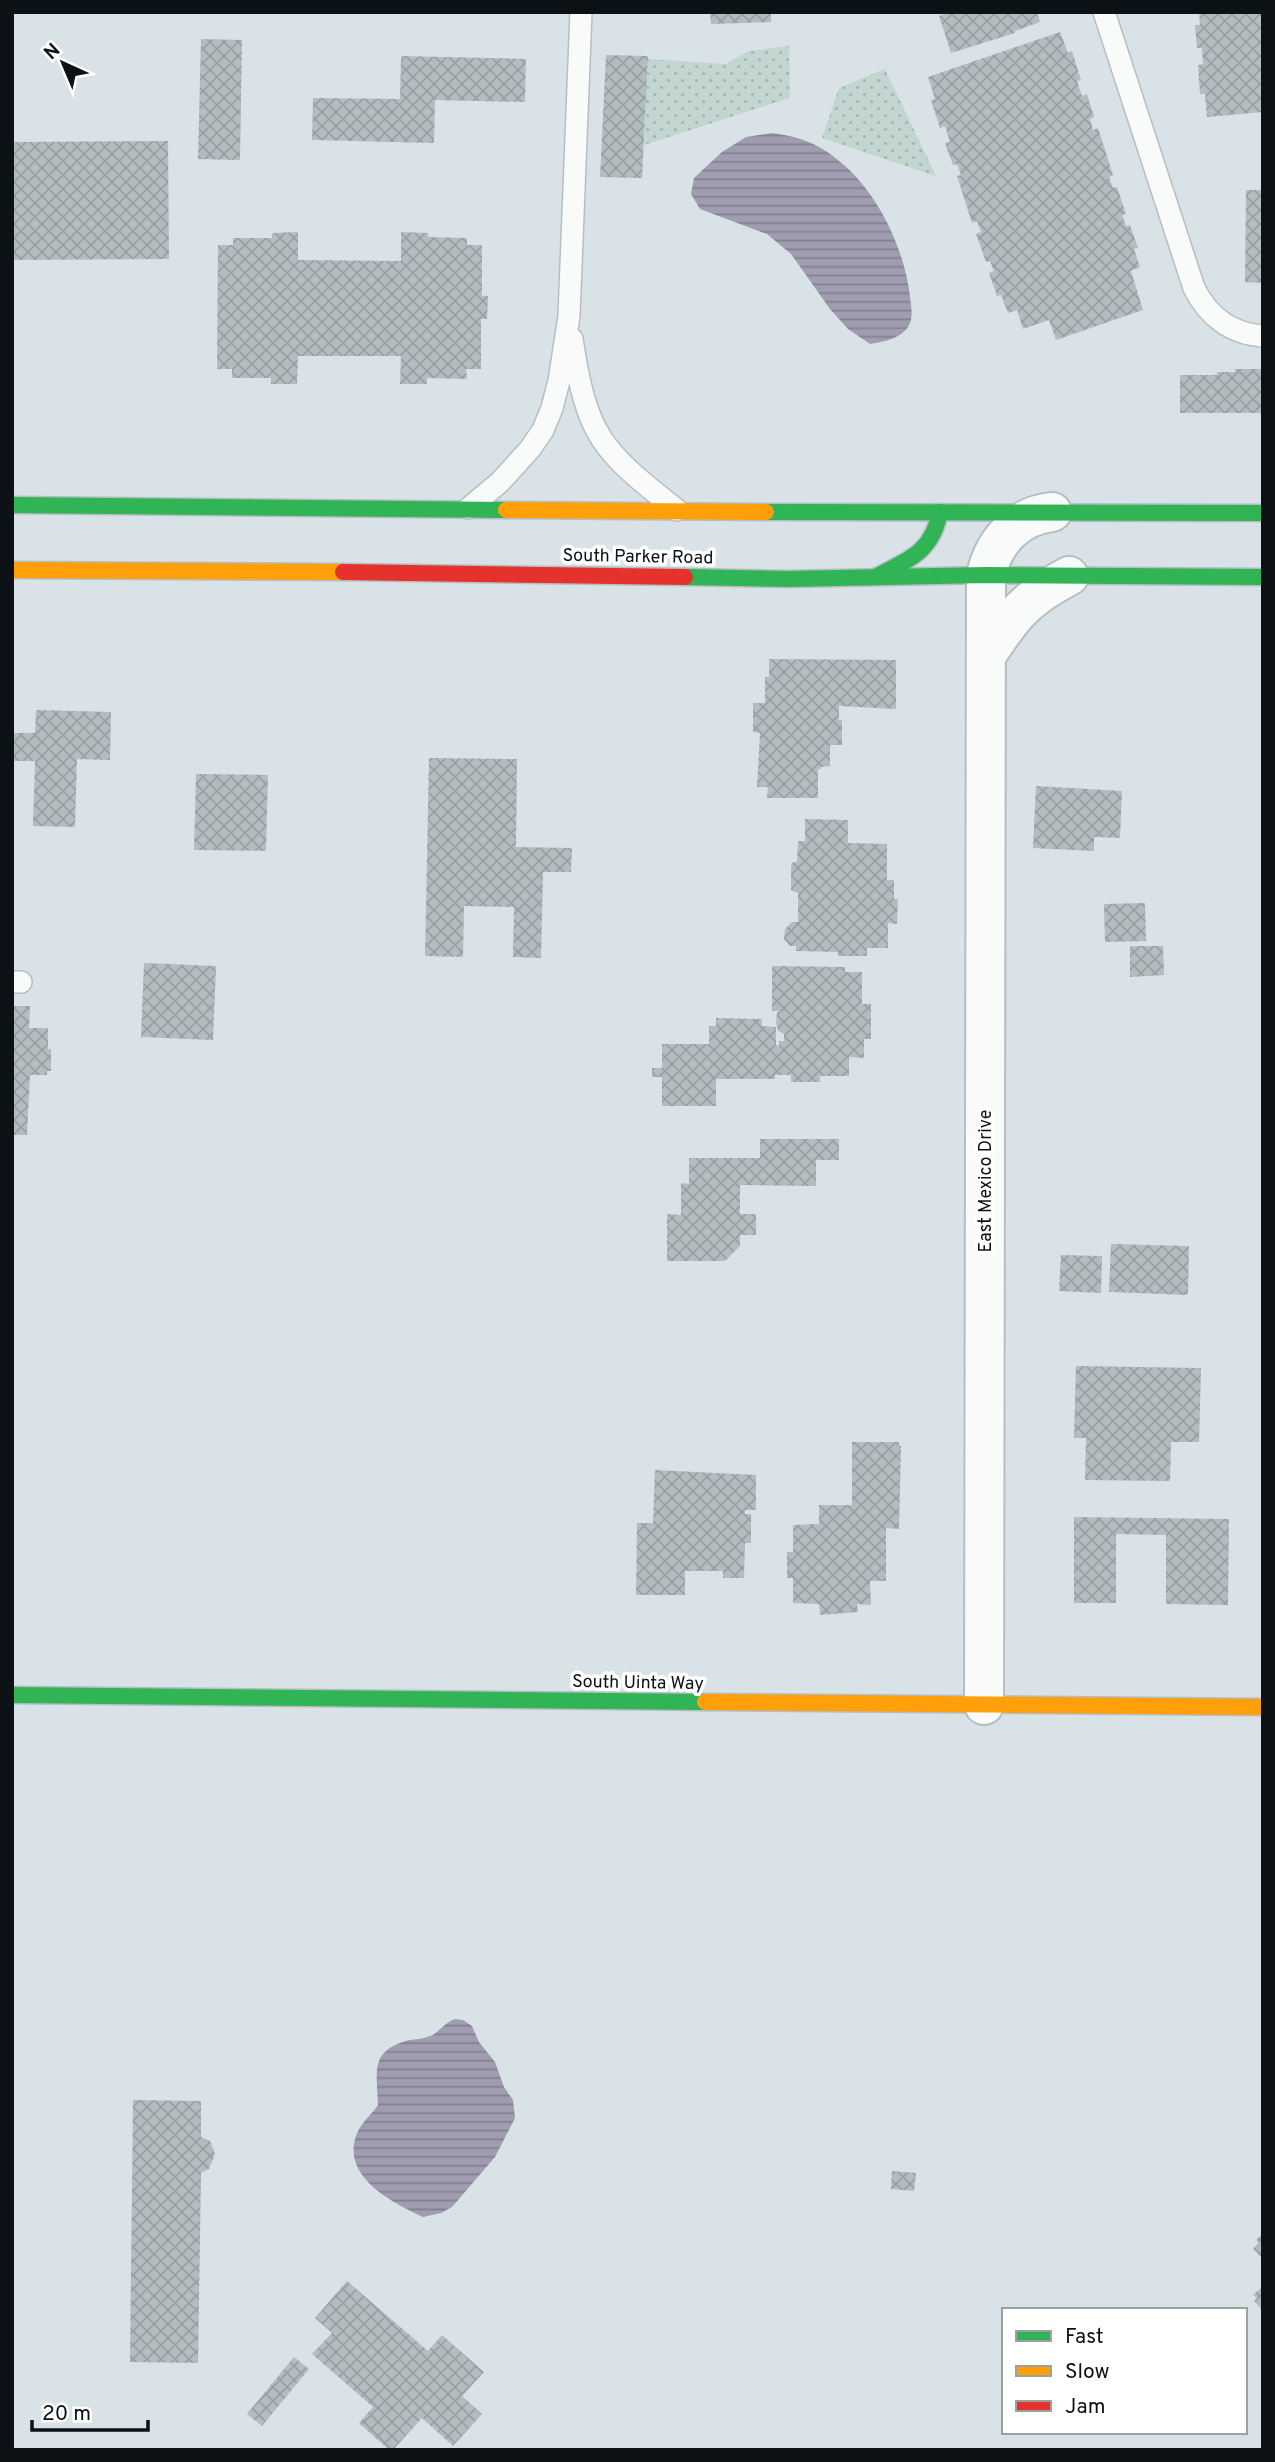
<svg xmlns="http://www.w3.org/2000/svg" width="1275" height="2462" viewBox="0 0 1275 2462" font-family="Overpass,sans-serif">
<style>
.park{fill:url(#park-dots)}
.water{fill:url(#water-rules)}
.building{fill:url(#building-cross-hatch)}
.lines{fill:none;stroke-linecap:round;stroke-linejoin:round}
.lane-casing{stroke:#b7bec2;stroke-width:24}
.street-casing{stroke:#b7bec2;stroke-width:42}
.fast-casing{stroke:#b7bec2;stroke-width:19}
.slow-casing{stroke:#b7bec2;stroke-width:19}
.jam-casing{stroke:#b7bec2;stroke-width:19}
.lane{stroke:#f9fbfb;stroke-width:21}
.street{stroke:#f9fbfb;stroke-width:38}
.fast{stroke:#30b455;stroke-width:16}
.slow{stroke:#ff9f0a;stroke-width:16}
.jam{stroke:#e5322d;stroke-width:16}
.labels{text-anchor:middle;stroke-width:7;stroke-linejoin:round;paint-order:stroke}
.street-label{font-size:18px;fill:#0b1114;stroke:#fff}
</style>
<defs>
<pattern id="park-dots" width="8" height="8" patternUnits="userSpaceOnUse" patternTransform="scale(1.75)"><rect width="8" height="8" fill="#c2d5d0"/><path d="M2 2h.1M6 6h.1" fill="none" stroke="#a5b6b2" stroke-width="1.8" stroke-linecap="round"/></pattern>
<pattern id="water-rules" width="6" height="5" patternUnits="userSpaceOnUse" patternTransform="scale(1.75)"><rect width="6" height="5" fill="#a09db1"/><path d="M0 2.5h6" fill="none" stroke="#817f8f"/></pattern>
<pattern id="building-cross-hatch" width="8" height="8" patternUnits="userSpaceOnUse" patternTransform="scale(1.75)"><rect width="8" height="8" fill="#b2bdc0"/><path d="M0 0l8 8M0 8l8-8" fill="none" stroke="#98a1a4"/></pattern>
</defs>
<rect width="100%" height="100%" fill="#d9e2e7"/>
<g class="park">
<polygon points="789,46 790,98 644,145 648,59 726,64 749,51"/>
<polygon points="885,69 936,176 822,138 839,88"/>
</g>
<g class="water">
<path d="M772,133C802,137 820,144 844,165C880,197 904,249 910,296C911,307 914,318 908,327C900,339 882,342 870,344L848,329L830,309L791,254L767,234L700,209L691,194L694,178L722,152L746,137Z"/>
<path d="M455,2019L463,2020L472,2026L479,2042L495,2062L504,2087L513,2100L515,2118L495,2157L452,2207L441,2213L423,2217C390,2202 338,2175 358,2131C363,2121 372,2114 378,2105C377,2071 369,2050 410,2040C416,2039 422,2039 427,2037C438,2035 443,2023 455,2019Z"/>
</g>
<g class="building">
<polygon points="710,12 771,12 771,22 711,24"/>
<polygon points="950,12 1037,12 1040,22 1015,31 1015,33 951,53 939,16"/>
<polygon points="1199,12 1263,12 1263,112 1207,117 1205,94 1200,94 1198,65 1203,64 1202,48 1197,48 1195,25 1200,25"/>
<polygon points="1060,32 1068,53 1072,51 1081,80 1077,81 1082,96 1087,94 1094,117 1090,119 1093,130 1098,128 1113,175 1109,177 1113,188 1117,187 1126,214 1122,215 1126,226 1130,225 1138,248 1134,249 1140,267 1131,271 1143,310 1056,340 1049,320 1023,329 1017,310 1008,313 1001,295 997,296 989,273 994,271 990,261 986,262 976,234 981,232 977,221 972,223 957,176 961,175 957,164 953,165 945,143 950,142 945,126 940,128 931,100 935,99 928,77"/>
<polygon points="201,39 242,40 240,160 198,159"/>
<polygon points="606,55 648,56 642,178 600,177"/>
<polygon points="401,56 526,59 525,102 435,100 434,143 312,140 313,98 400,99"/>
<polygon points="168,141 169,259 12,260 12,142"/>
<polygon points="1246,190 1263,190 1263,283 1245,282"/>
<polygon points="298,232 298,260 401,261 401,232 428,233 428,237 467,238 467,245 482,245 482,296 488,296 487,319 481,319 481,369 466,369 467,379 427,378 427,384 400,384 401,356 298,356 297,384 271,384 271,378 232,378 232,369 217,369 218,245 233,245 233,238 272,238 272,233"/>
<polygon points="1235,369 1263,369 1263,413 1180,413 1180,375 1217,375 1217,372 1235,372"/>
<polygon points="769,659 896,660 896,709 839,706 839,720 842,720 842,745 830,745 830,766 821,767 821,769 818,769 818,798 767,798 768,787 757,787 760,733 753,732 753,703 765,703 765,677 769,677"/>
<polygon points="36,710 111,712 110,760 77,759 75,827 33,826 35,761 12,761 12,756 13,733 35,733"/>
<polygon points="429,758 517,759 516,847 572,848 571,872 543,872 541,958 513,957 514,907 464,906 463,957 425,956"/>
<polygon points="196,774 268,775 266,851 194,850"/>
<polygon points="1036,786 1122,791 1120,838 1094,837 1094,851 1033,848"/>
<polygon points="805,819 848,820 848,843 887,844 887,880 894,880 894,899 898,899 897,924 888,923 888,948 867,948 867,956 838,956 838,952 796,951 796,946 790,946 784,939 785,929 792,922 798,922 798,893 791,890 791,866 793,862 797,862 798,841 805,841"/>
<polygon points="1145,903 1146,941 1105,942 1104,904"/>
<polygon points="1130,946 1163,946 1164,975 1130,977"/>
<polygon points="144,963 216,966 213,1040 141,1037"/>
<polygon points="772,966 845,967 845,972 862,972 862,1004 871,1004 871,1039 864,1039 864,1058 849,1057 849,1076 820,1076 820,1082 791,1082 791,1075 775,1075 775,1079 716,1079 716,1106 662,1106 662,1077 652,1077 652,1068 662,1068 662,1044 709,1044 709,1026 716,1026 716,1018 762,1019 762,1026 776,1027 776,1045 779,1046 779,1041 784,1041 784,1034 778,1030 776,1023 777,1012 782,1011 772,1011"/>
<polygon points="12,1006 30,1006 29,1028 48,1028 48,1049 51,1049 51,1071 47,1071 47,1075 30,1075 27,1135 12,1135"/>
<polygon points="760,1139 839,1139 839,1160 816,1160 816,1186 740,1185 740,1214 756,1214 756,1235 740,1235 740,1246 725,1261 667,1261 667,1214 681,1215 681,1183 689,1184 689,1158 760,1158"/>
<polygon points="1111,1244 1189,1246 1188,1295 1109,1292"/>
<polygon points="1061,1255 1102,1256 1101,1293 1059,1291"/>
<polygon points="1076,1366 1201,1368 1199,1442 1171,1442 1170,1481 1085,1480 1086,1438 1074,1438"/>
<polygon points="852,1442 899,1442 899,1446 901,1446 899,1529 886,1528 886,1581 870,1581 871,1605 857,1604 858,1612 820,1615 819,1604 793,1603 793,1578 787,1578 787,1552 793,1552 793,1525 819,1524 819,1505 852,1505"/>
<polygon points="655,1470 756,1475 756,1510 745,1510 745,1514 751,1514 751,1543 745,1543 744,1578 723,1578 723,1571 685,1571 685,1595 636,1595 637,1523 653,1523"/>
<polygon points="1074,1517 1229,1519 1228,1605 1166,1604 1166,1535 1116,1534 1116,1603 1074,1603"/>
<polygon points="133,2100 201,2101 201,2137 210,2141 215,2154 209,2169 201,2173 198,2363 130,2362"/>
<polygon points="892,2171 916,2173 914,2191 891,2189"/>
<polygon points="1263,2233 1263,2259 1253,2249 1259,2242 1256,2240"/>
<polygon points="347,2281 428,2351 442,2335 484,2372 462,2396 482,2414 453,2446 422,2418 393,2450 389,2450 359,2423 373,2407 312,2354 332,2333 315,2318"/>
<polygon points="1263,2286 1263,2311 1254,2301 1257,2298 1253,2295"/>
<polygon points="294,2357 309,2369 262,2426 247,2414"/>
</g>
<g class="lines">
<defs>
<g id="lane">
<path d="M1104,12L1194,288C1208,316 1231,334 1263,336"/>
<path d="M572,339C587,437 601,450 677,510"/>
<polyline points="469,508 500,482 530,449 543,430 552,408 559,381 569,316 581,12"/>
<polyline points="12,982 21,982"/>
</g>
<g id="street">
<path d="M986,656C1013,615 1025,599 1069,576"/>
<path d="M984,1705L986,575C994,541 1017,516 1052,512"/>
</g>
<g id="fast">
<polyline points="12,505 506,510"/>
<polyline points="766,512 1263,513"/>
<path d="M877,576C910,559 932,552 940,512"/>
<polyline points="685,577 788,579 986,575 1263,577"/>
<polyline points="12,1695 705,1702"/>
</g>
<g id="slow">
<polyline points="506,510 766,512"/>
<polyline points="12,570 343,572"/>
<polyline points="705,1702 1263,1707"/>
</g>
<polyline id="jam" points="343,572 685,577"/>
</defs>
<use href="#lane" class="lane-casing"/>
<use href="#street" class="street-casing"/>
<use href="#fast" class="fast-casing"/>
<use href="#slow" class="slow-casing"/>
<use href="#jam" class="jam-casing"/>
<use href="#lane" class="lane"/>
<use href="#street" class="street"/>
<use href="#fast" class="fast"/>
<use href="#slow" class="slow"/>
<use href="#jam" class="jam"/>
</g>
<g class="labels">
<g class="street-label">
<text transform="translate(638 556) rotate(1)" y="6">South Parker Road</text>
<text transform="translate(985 1181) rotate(-90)" y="6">East Mexico Drive</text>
<text transform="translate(638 1682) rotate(1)" y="6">South Uinta Way</text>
</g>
</g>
<rect width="1275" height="2462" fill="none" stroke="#0b1114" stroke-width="28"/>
<rect x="1002" y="2308" width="245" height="126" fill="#ffffff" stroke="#9da0a1" stroke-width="2"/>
<rect x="1016" y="2331" width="35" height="10" fill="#30b455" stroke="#9da0a1" stroke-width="2"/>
<text x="1065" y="2343" font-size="21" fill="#0b1114">Fast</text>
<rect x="1016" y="2366" width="35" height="10" fill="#ff9f0a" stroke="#9da0a1" stroke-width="2"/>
<text x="1065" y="2378" font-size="21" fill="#0b1114">Slow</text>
<rect x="1016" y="2401" width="35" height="10" fill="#e5322d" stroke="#9da0a1" stroke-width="2"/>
<text x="1065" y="2413" font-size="21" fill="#0b1114">Jam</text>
<g transform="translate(63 63) rotate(316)" stroke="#ffffff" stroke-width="5" paint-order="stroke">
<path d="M0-5L12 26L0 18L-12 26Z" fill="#0b1114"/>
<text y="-10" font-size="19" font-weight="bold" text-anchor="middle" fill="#0b1114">N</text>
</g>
<path d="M32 2420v10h116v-10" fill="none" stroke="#0b1114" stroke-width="3.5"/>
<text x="42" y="2420" font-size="21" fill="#0b1114" stroke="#ffffff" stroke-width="5" paint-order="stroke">20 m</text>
</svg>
